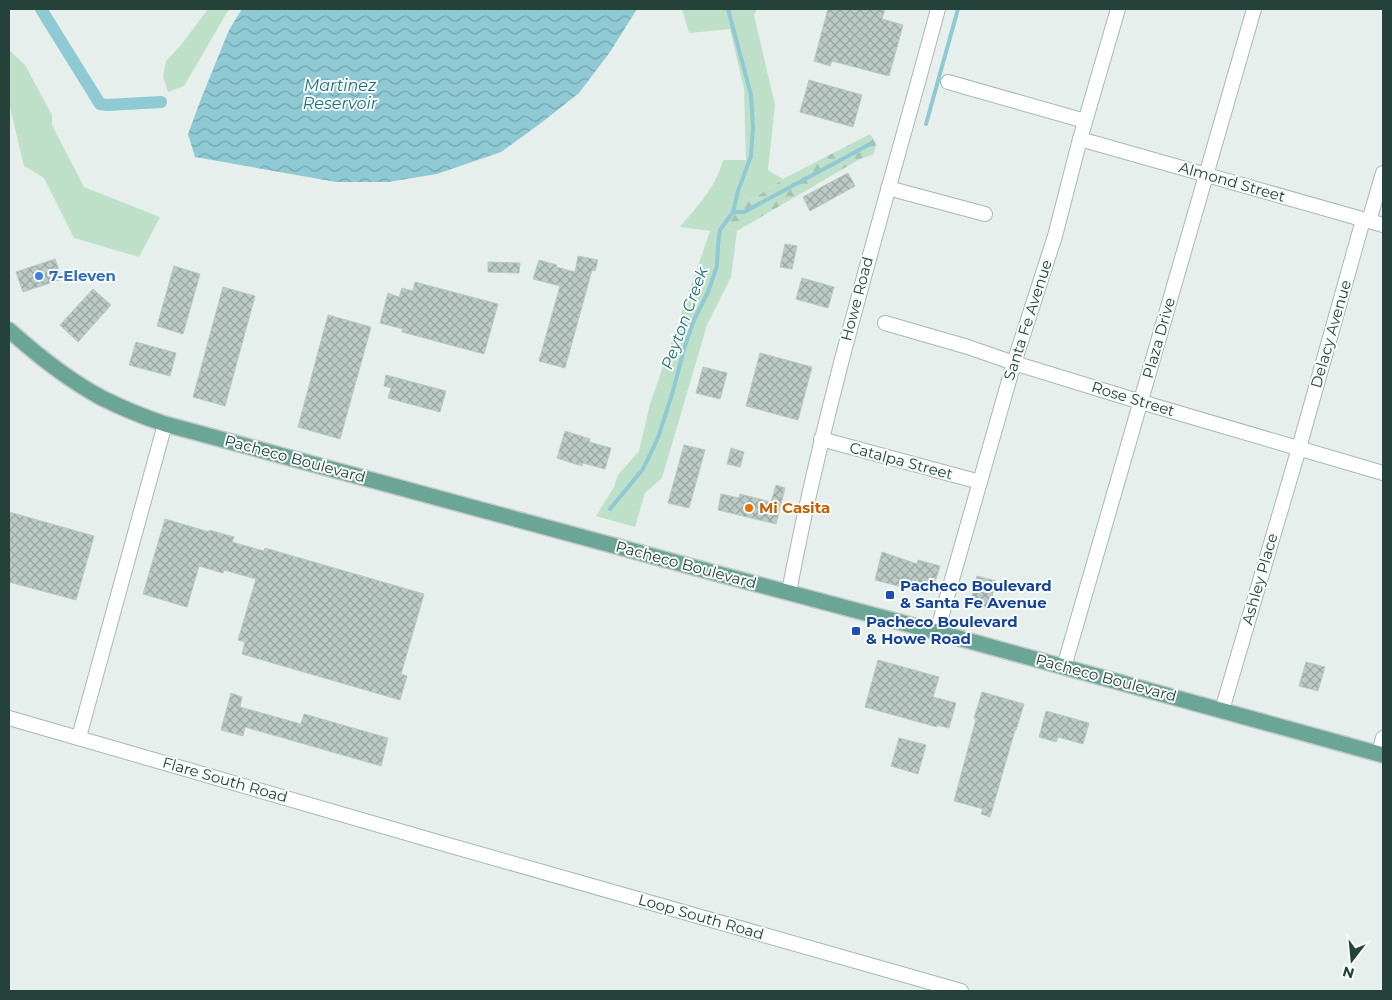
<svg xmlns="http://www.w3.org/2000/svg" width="1392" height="1000" viewBox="0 0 1392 1000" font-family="Montserrat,sans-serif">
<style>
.green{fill:#bfe0c8}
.forest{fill:url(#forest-firs)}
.water{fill:url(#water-waves)}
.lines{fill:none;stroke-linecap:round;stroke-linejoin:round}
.stream{stroke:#8ec9d4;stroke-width:4}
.canal{stroke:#8ec9d4;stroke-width:12}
.building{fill:url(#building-cross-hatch);stroke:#b8c9c2}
.minor-casing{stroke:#a8b8b2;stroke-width:16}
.major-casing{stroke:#c2cac8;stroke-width:18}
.minor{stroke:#fff;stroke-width:14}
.major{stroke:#6aa596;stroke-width:15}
.shop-dot{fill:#3f7fe0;stroke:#f7fbf9;stroke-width:2}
.food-dot{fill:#e8710a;stroke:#f7fbf9;stroke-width:2}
.transit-dot{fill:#1a4fb4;stroke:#f7fbf9;stroke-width:2}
.labels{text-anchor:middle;stroke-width:4;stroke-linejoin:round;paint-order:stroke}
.street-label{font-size:15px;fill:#24423a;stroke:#f7fbf9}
.shop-label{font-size:15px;font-weight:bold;fill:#366cbe;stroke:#f7fbf9;text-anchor:start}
.food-label{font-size:15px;font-weight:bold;fill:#c56008;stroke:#f7fbf9;text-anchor:start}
.transit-label{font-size:15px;font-weight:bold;fill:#164399;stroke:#f7fbf9;text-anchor:start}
.water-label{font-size:16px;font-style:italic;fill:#1c6f80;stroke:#f7fbf9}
</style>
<defs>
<pattern id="forest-firs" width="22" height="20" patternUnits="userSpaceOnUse" patternTransform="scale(1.25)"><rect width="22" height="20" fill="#bfe0c8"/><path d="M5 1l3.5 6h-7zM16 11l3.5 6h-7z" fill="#a4c1ad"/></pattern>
<pattern id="water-waves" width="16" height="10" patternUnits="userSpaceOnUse" patternTransform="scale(1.25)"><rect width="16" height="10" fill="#8ec9d4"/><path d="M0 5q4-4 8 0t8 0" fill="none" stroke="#74a5ad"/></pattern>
<pattern id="building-cross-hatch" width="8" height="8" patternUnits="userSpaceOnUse" patternTransform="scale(1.25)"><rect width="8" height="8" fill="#bbcac4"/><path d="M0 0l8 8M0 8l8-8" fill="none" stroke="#98a6a0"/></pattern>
</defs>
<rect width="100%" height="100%" fill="#e6efeb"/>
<g class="green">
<polygon points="208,9 229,9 184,86 168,92 163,76 166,61 181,45"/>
<path d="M682,9H757L754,15L775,105L768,170L783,179L752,200L738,191L733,212L723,225L737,231L731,277L707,325L662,478L645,493L635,527L596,516L614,487L618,475L639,451L650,404L710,231L680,227C698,205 715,189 723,160H746L744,89L730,29L689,33Z"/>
<polygon points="9,50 25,65 52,115 52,125 84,187 160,217 139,257 74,238 44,178 24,166 9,103"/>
</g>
<polygon class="forest" points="870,134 876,143 874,154 860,159 737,231 723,225 733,212 738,191 752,200 783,179"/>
<polygon class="water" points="242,9 637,9 610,52 579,93 541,123 501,152 437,174 388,182 336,182 195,157 188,134 201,99 229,30"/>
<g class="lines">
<g class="stream">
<polyline points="926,124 958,9"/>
<polyline points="733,212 744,212 872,143"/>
<polyline points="610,509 643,469 658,438 673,391 684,349 694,320 708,292 717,266 718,245 720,230 733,212 738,191 751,156 753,128 751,95 728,9"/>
</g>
<polyline class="canal" points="41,9 100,104 107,105 161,102"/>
</g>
<g class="building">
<polygon points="828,9 885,9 882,19 903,25 889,76 832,61 830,66 814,61"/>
<polygon points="809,80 862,95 853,127 800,112"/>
<polygon points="848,173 855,186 810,211 803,197"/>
<polygon points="785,244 797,246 792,269 780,267"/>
<polygon points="578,256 598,260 595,271 592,270 565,368 539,361 560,286 533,279 539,260 557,265 556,267 575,272"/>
<polygon points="55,259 62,279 23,292 16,272"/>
<polygon points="488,262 520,263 519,273 488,272"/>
<polygon points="174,266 200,274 183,334 157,326"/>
<polygon points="802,278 834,287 828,308 796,299"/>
<polygon points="415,282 498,304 484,354 402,332 403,329 380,323 388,293 399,297 402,288 413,291"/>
<polygon points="223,287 255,296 225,406 193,397"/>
<polygon points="93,289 111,305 78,342 60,325"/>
<polygon points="328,315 371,327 340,439 298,427"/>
<polygon points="136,342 176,353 170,376 129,365"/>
<polygon points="760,353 812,367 798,420 746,406"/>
<polygon points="703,367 727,373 720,399 696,393"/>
<polygon points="386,375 446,391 440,412 388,398 391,388 384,386"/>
<polygon points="565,431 590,439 589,442 611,448 605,469 583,463 582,466 557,458"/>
<polygon points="684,445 705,450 689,508 668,503"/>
<polygon points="731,448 744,452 740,467 727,464"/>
<polygon points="776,485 785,488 776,524 718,510 721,494 739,498 740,494 771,502"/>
<polygon points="9,512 94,536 76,600 9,582"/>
<polygon points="165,519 209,532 209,530 234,537 232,542 264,551 265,548 424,594 401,674 407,676 400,700 242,654 245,642 238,640 256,579 224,570 223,573 199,566 187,607 143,594"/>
<polygon points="882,552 917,564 918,560 940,566 935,582 930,581 926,593 875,580"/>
<polygon points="977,576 996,581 989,608 970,603"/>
<polygon points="878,660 939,677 933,697 956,703 949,728 937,725 937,727 865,707"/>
<polygon points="1306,662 1325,667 1318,691 1299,686"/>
<polygon points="982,692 1024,704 1016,730 1015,730 990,817 981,814 983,809 954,801 976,719 974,718"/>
<polygon points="231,693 242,697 240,707 301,724 304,714 388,738 381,766 245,727 243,736 221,730"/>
<polygon points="1046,711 1089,723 1083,744 1058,737 1056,742 1039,737"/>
<polygon points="899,738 926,745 918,774 891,766"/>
</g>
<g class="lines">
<defs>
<g id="minor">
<polyline points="948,82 1085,121"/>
<polyline points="1080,139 1383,225"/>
<polyline points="888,188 985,214"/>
<polyline points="1369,221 1383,173"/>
<polyline points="885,323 968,347 1014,363 1141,402 1383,473"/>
<polyline points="821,439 980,482"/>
<path d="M789,592C826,395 886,203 938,9"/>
<polyline points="937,632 1014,363 1055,236 1080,139 1118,9"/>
<polyline points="1064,667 1254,9"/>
<polyline points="1222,710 1299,448 1363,220"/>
<polyline points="9,718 441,843 961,991"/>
<polyline points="79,737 165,424"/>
<polyline points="1379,754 1383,738"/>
</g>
<path id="major" d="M9,330C37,355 68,380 102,398C122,408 144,417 165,424L715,573L937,632L1383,755"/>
</defs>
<use href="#minor" class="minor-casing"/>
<use href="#major" class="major-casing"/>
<use href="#minor" class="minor"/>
<use href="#major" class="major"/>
</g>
<circle class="shop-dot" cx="39" cy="276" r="5"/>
<circle class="food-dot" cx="749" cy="508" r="5"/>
<g class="transit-dot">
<rect x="885" y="590" width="10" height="10" rx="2.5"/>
<rect x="851" y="626" width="10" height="10" rx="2.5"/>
</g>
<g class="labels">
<g class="street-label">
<text transform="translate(1232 182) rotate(16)" y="5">Almond Street</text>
<text transform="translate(857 299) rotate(-75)" y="5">Howe Road</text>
<text transform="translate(1028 320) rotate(-72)" y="5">Santa Fe Avenue</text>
<text transform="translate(1331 334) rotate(-74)" y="5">Delacy Avenue</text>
<text transform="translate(1159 338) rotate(-74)" y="5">Plaza Drive</text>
<text transform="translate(1133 399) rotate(17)" y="5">Rose Street</text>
<text transform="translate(295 459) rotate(15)" y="5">Pacheco Boulevard</text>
<text transform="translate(901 461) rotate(15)" y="5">Catalpa Street</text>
<text transform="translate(686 565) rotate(15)" y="5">Pacheco Boulevard</text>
<text transform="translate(1260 579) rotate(-74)" y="5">Ashley Place</text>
<text transform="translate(1106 678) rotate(15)" y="5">Pacheco Boulevard</text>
<text transform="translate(225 780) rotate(16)" y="5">Flare South Road</text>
<text transform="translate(701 917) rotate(16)" y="5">Loop South Road</text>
</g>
<g class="shop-label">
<text x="49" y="281">7-Eleven</text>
</g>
<g class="food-label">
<text x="759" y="513">Mi Casita</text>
</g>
<g class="transit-label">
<text x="900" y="591">Pacheco Boulevard<tspan x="900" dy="17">&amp; Santa Fe Avenue</tspan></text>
<text x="866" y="627">Pacheco Boulevard<tspan x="866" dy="17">&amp; Howe Road</tspan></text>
</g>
<g class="water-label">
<text x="340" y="91">Martinez<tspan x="340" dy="18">Reservoir</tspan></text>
<text transform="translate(684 318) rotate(-70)" y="6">Peyton Creek</text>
</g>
</g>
<rect width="1392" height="1000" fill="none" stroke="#24423a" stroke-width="20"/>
<g transform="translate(1352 960) rotate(196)" stroke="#f7fbf9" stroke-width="4" paint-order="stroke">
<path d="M0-4L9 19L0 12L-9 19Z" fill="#24423a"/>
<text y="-8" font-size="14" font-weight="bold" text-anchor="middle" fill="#24423a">N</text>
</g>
</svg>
